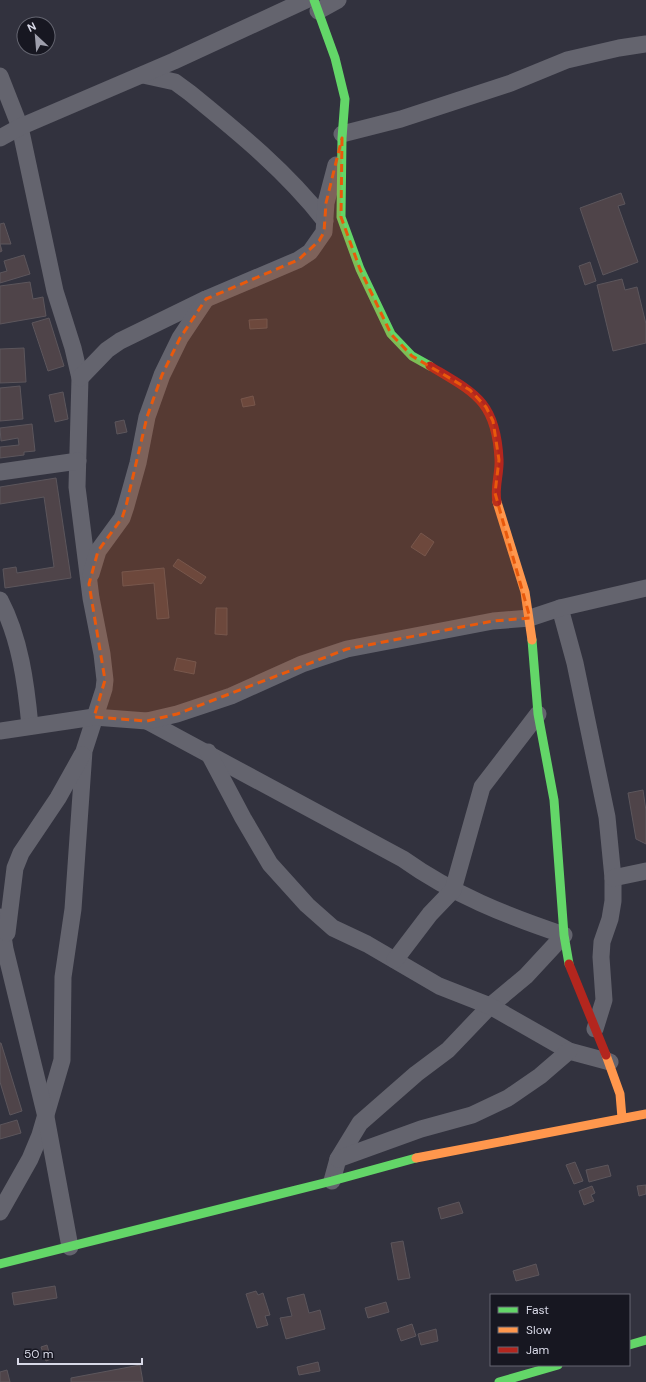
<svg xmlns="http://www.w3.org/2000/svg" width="646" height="1382" viewBox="0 0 646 1382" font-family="'DM Sans',sans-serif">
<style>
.building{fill:#4f4449;stroke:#5c565c}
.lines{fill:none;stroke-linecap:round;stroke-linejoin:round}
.street{stroke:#64646e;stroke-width:17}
.fast{stroke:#63d668;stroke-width:9}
.slow{stroke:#ff974d;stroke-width:9}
.jam{stroke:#b3261e;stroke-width:9}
.marked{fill:#e8590c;fill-opacity:0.2;stroke:#e8590c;stroke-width:3;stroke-dasharray:8 5;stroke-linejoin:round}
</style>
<rect width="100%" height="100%" fill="#32323e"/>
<g class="building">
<polygon points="621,193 625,204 618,206 638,262 603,275 580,208"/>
<polygon points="4,223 11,244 0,244 2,251 0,252 0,224"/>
<polygon points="24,255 30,274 0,283 0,273 7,271 4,261"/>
<polygon points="590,262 596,281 585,285 579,266"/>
<polygon points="622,279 625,290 637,287 646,324 646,343 613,351 597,285"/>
<polygon points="30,282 33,299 43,297 46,316 0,324 0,286"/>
<polygon points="49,318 64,366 48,371 32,323"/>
<polygon points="267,319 267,328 250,329 249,320"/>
<polygon points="24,348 26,382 0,383 0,349"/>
<polygon points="20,386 23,419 0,421 0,388"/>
<polygon points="63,392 68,419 55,422 49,395"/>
<polygon points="253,396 255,405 243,407 241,399"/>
<polygon points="124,420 127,432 117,434 115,422"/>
<polygon points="32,424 35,451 24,452 24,455 0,458 0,447 19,445 18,438 1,441 0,428"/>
<polygon points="56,478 71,578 5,588 3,569 16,567 17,573 54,567 44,497 0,504 0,487"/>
<polygon points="421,533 434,542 425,556 411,547"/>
<polygon points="178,559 206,577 201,584 173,566"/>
<polygon points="164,568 169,618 157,619 154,583 123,586 122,572"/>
<polygon points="216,608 227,608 227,635 215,634"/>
<polygon points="177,658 196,662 194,674 174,670"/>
<polygon points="643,790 646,811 646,844 636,839 628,793"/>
<polygon points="0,1043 1,1043 22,1111 10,1115 0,1082"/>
<polygon points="17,1120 21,1133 0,1139 0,1125"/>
<polygon points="575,1162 583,1181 574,1184 566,1165"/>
<polygon points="608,1165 611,1176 589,1182 586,1170"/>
<polygon points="646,1185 646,1194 639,1196 637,1186"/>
<polygon points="592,1186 595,1193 591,1195 594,1201 584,1205 579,1191"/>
<polygon points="459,1202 463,1213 441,1219 438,1208"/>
<polygon points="403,1241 410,1278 398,1280 391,1243"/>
<polygon points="536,1264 539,1275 516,1281 513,1271"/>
<polygon points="55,1286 57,1298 14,1305 12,1293"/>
<polygon points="256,1291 258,1295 263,1293 270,1315 265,1316 268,1325 257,1328 246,1294"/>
<polygon points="304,1294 309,1313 320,1310 325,1329 286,1339 280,1318 292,1316 287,1298"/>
<polygon points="386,1302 389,1312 368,1318 365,1308"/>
<polygon points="412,1324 416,1336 401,1341 397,1329"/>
<polygon points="436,1329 438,1341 421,1345 418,1334"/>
<polygon points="47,1345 51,1359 46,1361 41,1347"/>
<polygon points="318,1362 320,1371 299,1375 297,1367"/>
<polygon points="140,1365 143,1382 71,1382 71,1378"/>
<polygon points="7,1370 10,1382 0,1382 0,1372"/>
</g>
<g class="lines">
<g class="street">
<polyline points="318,11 338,0"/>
<path d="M143,75L175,82L190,93C238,132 287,172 325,221"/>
<polyline points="0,76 20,127 55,291 73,348 80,378 77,487 91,598 102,654 105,680 104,689 84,751 73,909 63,977 62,1060 40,1135 30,1159 0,1212"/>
<polyline points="342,134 401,119 511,83 567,60 619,48 646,44"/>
<polyline points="0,138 20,127 174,61 306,0"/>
<polyline points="80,378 107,350 120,341 206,299 298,260 310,252 324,232 326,203 336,165"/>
<polyline points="0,472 78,461"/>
<polyline points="91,574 98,551 122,518 126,506 138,463 147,417 162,375 180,338 206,299"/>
<path d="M0,600C20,638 26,683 30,726"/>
<polyline points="560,608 575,663 607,817 613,878 613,901 610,919 602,942 601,957 604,1000 595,1029"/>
<path d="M147,721L403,859C452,894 507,916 564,935L526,976L490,1006L448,1050L416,1074L360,1123L338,1159L332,1181"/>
<polyline points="0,731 94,717 147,721 177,714 231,696 302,664 347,649 493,621 530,618 560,608 646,588"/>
<polyline points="208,752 243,818 270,864 307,905 333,928 367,944 439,986 490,1006 569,1051 610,1062"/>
<polyline points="613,878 646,871"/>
<polyline points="0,917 5,949 46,1117 70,1247"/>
<polyline points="7,933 15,868 21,853 58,798 82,755"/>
<polyline points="395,960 430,914 453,890 482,787 538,714"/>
<polyline points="338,1159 421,1129 472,1115 508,1098 540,1076 569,1051"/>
</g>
<g class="fast">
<polyline points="314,0 335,58 345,99 342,138 341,217 360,269 391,334 412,356 430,366"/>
<polyline points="532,640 538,714 554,800 564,935 569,964"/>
<polyline points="0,1264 332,1181 416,1158"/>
<polyline points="629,1345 646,1340"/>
<polyline points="499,1382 558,1365"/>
</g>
<g class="slow">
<polyline points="497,502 525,592 532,640"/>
<polyline points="606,1055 620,1094 622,1118"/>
<polyline points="416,1158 646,1114"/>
</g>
<g class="jam">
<path d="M430,366C475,393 496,401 499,459C500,474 494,487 497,502"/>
<polyline points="569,964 606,1055"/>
</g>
</g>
<path class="marked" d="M342,138L341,217L360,269L391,334L412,356L470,390L486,407L493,421L499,460L495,493L530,618L493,621L347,649L177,714L147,721L94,717L105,680L89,584L98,551L122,518L126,506L147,417L162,375L180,338L206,299L298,260L319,241L324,232L326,203Z"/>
<rect x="490" y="1294" width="140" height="72" fill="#171721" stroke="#646570"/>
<rect x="498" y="1307" width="20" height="6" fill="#63d668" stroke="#646570"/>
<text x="526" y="1314" font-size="12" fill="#d8d9e7">Fast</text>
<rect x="498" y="1327" width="20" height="6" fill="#ff974d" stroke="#646570"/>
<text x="526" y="1334" font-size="12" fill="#d8d9e7">Slow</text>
<rect x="498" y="1347" width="20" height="6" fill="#b3261e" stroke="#646570"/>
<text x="526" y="1354" font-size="12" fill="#d8d9e7">Jam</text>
<g transform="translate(36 36) rotate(334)"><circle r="19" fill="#171721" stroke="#646570"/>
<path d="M0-3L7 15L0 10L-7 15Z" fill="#9e9fac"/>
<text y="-6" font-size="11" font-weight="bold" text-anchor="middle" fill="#d8d9e7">N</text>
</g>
<path d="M18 1358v6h124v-6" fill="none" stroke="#d8d9e7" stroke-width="2"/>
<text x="24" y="1358" font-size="12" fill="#d8d9e7" stroke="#171721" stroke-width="3" paint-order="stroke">50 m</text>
</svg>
